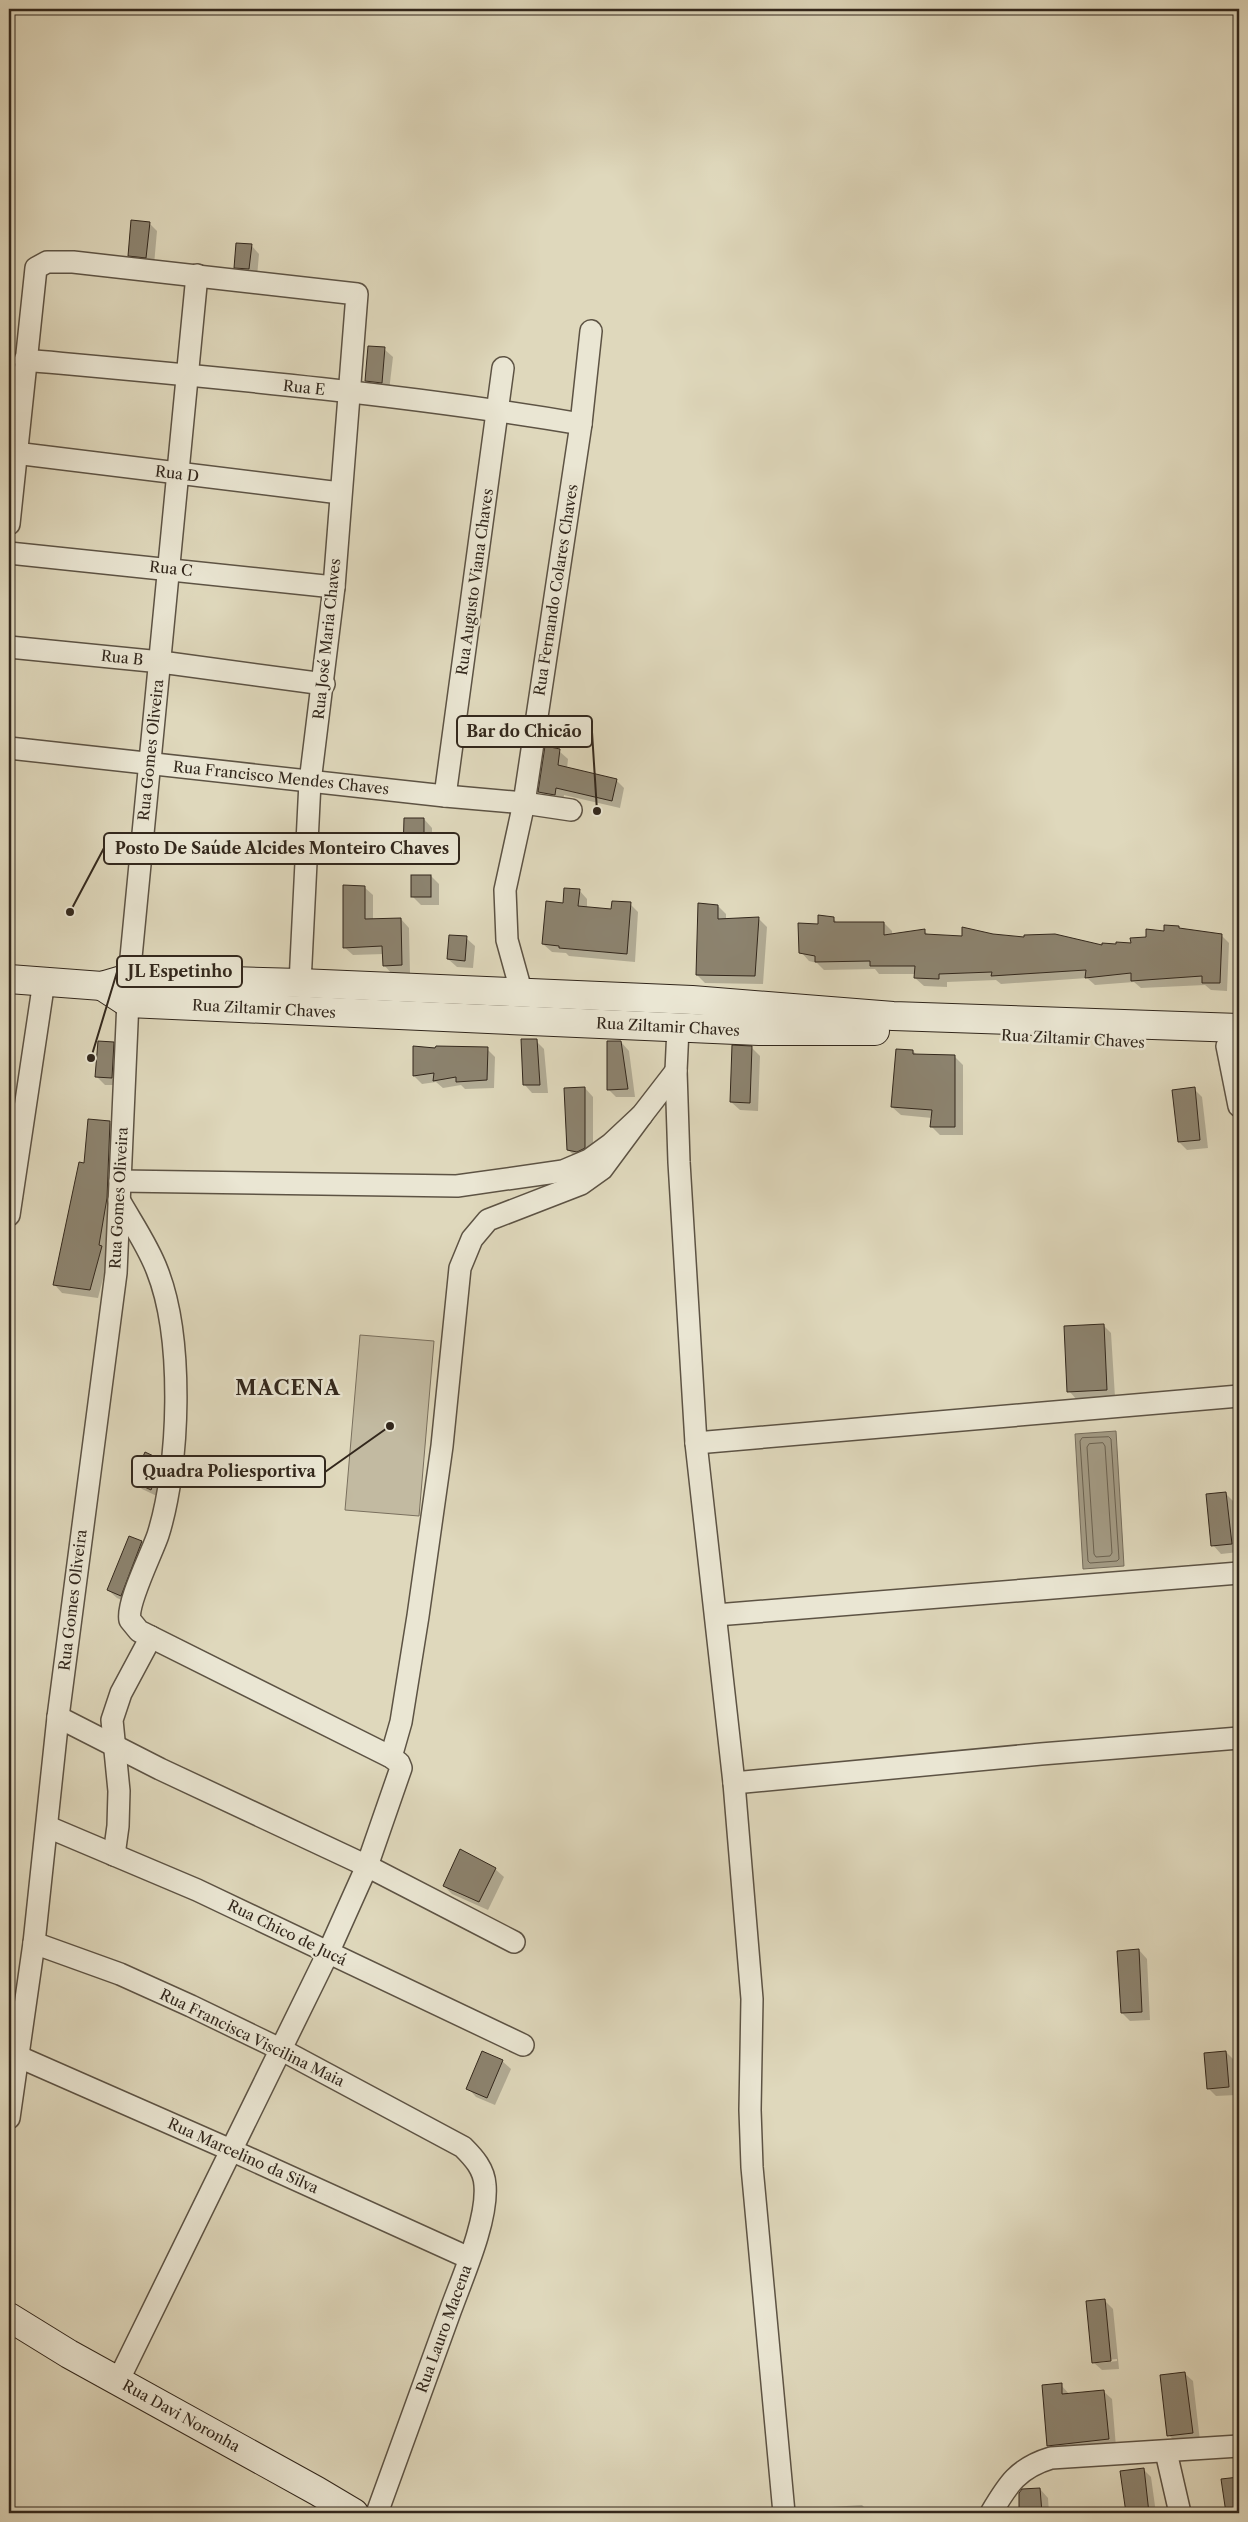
<svg xmlns="http://www.w3.org/2000/svg" width="1248" height="2522" viewBox="0 0 1248 2522" font-family="'Libre Caslon Text',serif">
<style>
.green{fill:#c2baa1;stroke:#7a705e}
.water{fill:#a49c86;stroke:#766d5c}
.shadow{fill:#0003;fill-rule:evenodd}
.lines{fill:none;stroke-linecap:round;stroke-linejoin:round}
.shore{stroke:#6b6251;stroke-width:1}
.building{fill:#8c836f;stroke:#32271c}
.street-casing{stroke:#5d5344;stroke-width:24}
.secondary-casing{stroke:#32271c;stroke-width:30}
.street{stroke:#eae6d3;stroke-width:21}
.secondary{stroke:#eae6d3;stroke-width:28}
.labels{text-anchor:middle;stroke-width:5;stroke-linejoin:round;paint-order:stroke}
.street-label{font-size:15px;fill:#32271c;stroke:#eae6d3}
.district-label{font-size:20px;font-weight:bold;letter-spacing:1px;fill:#32271c;stroke:#eae6d3}
.leader{fill:none;stroke:#32271c;stroke-width:2}
.callout-dot{fill:#32271c;stroke:#eae6d3;stroke-width:2}
.callout{fill:#eae6d3;stroke:#32271c;stroke-width:2}
.callout-label{font-size:16px;text-anchor:middle;font-weight:bold;fill:#32271c}
</style>
<rect width="100%" height="100%" fill="#dfd8bc"/>
<filter id="stains"><feTurbulence type="fractalNoise" baseFrequency=".004" numOctaves="4"/><feColorMatrix values="0 0 0 0 .2 0 0 0 0 .09 0 0 0 0 .02 0 0 0 .5 -.17"/></filter>
<radialGradient id="worn" r=".72"><stop offset=".6" stop-color="#630" stop-opacity="0"/><stop offset="1" stop-color="#630" stop-opacity=".3"/></radialGradient>
<polygon class="green" points="360,1335 434,1341 419,1516 345,1510"/>
<polygon class="water" points="1116,1431 1124,1566 1083,1569 1075,1434"/>
<g class="shadow">
<polygon points="149,223 157,231 154,265 137,263 129,255"/>
<polygon points="251,245 259,254 257,277 244,275 235,267"/>
<polygon points="384,349 393,357 389,391 375,389 366,381"/>
<polygon points="559,751 568,759 567,769 616,780 624,788 620,808 564,795 563,803 548,800 540,792"/>
<polygon points="424,819 432,828 432,862 413,862 404,854"/>
<polygon points="431,876 439,884 439,905 421,905 413,897"/>
<polygon points="364,887 373,895 373,920 401,919 409,928 410,973 392,974 384,965 384,954 353,955 344,947"/>
<polygon points="579,890 587,899 587,908 613,910 630,904 638,912 635,962 569,956 566,953 552,952 543,944 564,904"/>
<polygon points="718,906 726,914 726,920 759,919 767,927 763,984 705,983 697,975"/>
<polygon points="833,918 838,924 884,923 892,931 892,935 924,931 929,935 963,937 993,936 1103,947 1221,935 1229,943 1227,991 1211,990 1205,985 1141,988 1134,982 1095,985 1087,978 1001,984 996,980 947,982 947,987 924,986 915,978 916,974 879,974 875,969 824,970 817,963 809,961 801,952 819,926"/>
<polygon points="466,938 475,946 473,968 457,967 448,959"/>
<polygon points="536,1041 544,1049 548,1093 532,1093 524,1084"/>
<polygon points="621,1042 629,1051 635,1097 616,1097 608,1089"/>
<polygon points="113,1044 121,1052 120,1085 105,1085 97,1077"/>
<polygon points="414,1047 487,1049 495,1057 494,1088 465,1089 461,1085 443,1088 436,1082 422,1084 414,1076"/>
<polygon points="752,1048 760,1056 758,1111 740,1110 731,1102"/>
<polygon points="913,1051 917,1055 954,1056 963,1065 963,1135 940,1135 931,1126 932,1118 901,1115 892,1107"/>
<polygon points="585,1088 593,1097 593,1156 577,1158 568,1150"/>
<polygon points="1194,1089 1202,1097 1208,1148 1187,1150 1179,1142"/>
<polygon points="110,1123 118,1131 109,1255 98,1298 62,1293 54,1284 85,1164"/>
<polygon points="1103,1325 1111,1333 1115,1397 1077,1400 1069,1391"/>
<polygon points="159,1460 168,1468 159,1497 142,1489 134,1481"/>
<polygon points="1226,1494 1234,1502 1239,1552 1221,1554 1213,1545"/>
<polygon points="141,1542 150,1551 129,1603 117,1598 108,1590"/>
<polygon points="1234,1849 1239,1849 1239,1887 1235,1883"/>
<polygon points="495,1869 504,1877 488,1910 452,1894 444,1886"/>
<polygon points="1139,1950 1147,1959 1150,2020 1130,2021 1122,2013"/>
<polygon points="1226,2052 1234,2060 1236,2095 1216,2096 1208,2088"/>
<polygon points="502,2061 511,2069 495,2105 476,2097 468,2088"/>
<path d="M1105,2301L1113,2309L1119,2369L1102,2370L1093,2362ZM1117,2359V2361L1099,2363V2361Z"/>
<polygon points="1184,2373 1193,2381 1200,2441 1177,2444 1169,2435"/>
<polygon points="1061,2385 1070,2395 1103,2391 1112,2399 1116,2447 1056,2454 1048,2445"/>
<polygon points="1143,2469 1151,2477 1156,2513 1127,2513 1122,2472"/>
<polygon points="1040,2489 1048,2498 1049,2513 1020,2513 1019,2494"/>
<polygon points="862,2505 870,2513 831,2513 831,2507"/>
</g>
<g class="lines">
<g class="shore">
<polygon points="1109,1437 1111,1439 1119,1559 1117,1561 1090,1563 1088,1561 1080,1441 1082,1438"/>
<polygon points="1103,1443 1105,1446 1112,1553 1110,1556 1096,1557 1094,1554 1087,1447 1089,1444"/>
</g>
</g>
<g class="building">
<polygon points="131,220 150,222 146,258 128,256"/>
<polygon points="236,243 252,244 249,269 234,268"/>
<polygon points="368,346 385,347 382,383 365,381"/>
<polygon points="545,746 560,749 558,765 617,779 612,801 556,788 555,795 538,792"/>
<polygon points="404,818 424,818 424,854 403,854"/>
<rect x="411" y="875" width="20" height="22"/>
<polygon points="343,885 365,886 365,919 401,918 402,965 383,966 382,946 343,948"/>
<polygon points="564,888 580,889 578,906 611,909 612,901 631,902 627,954 559,948 559,946 542,944 546,901 563,903"/>
<polygon points="698,903 718,905 718,919 759,917 755,976 696,975"/>
<polygon points="818,915 834,917 834,922 884,922 884,935 925,929 925,934 962,936 962,927 993,934 1024,937 1024,935 1055,934 1102,945 1102,943 1116,944 1116,942 1131,943 1130,938 1146,937 1146,929 1164,931 1164,925 1179,926 1179,928 1222,934 1220,983 1202,983 1202,976 1131,981 1131,973 1085,978 1086,970 991,976 992,972 939,974 939,979 914,978 915,966 870,966 870,961 815,962 815,956 799,953 798,923 818,924"/>
<polygon points="449,935 467,936 465,961 447,959"/>
<polygon points="521,1039 537,1039 540,1085 523,1085"/>
<polygon points="98,1041 114,1042 112,1078 95,1077"/>
<polygon points="607,1041 621,1041 628,1089 607,1090"/>
<polygon points="732,1045 752,1046 750,1103 730,1102"/>
<polygon points="413,1046 435,1048 436,1046 488,1047 487,1080 456,1082 456,1077 433,1081 434,1073 413,1076"/>
<polygon points="896,1049 913,1050 913,1054 955,1055 955,1127 930,1127 932,1110 891,1107"/>
<polygon points="585,1087 585,1148 577,1152 567,1150 564,1088"/>
<polygon points="1195,1087 1200,1140 1178,1142 1172,1090"/>
<polygon points="88,1119 110,1121 107,1198 99,1245 102,1246 90,1290 53,1285 79,1162 84,1163"/>
<polygon points="1104,1324 1107,1390 1067,1392 1064,1326"/>
<polygon points="145,1452 160,1459 158,1473 151,1490 132,1481"/>
<polygon points="1226,1492 1232,1544 1211,1546 1206,1494"/>
<polygon points="129,1536 142,1541 121,1596 107,1590"/>
<polygon points="460,1849 496,1868 479,1902 443,1886"/>
<polygon points="1139,1949 1142,2012 1121,2013 1117,1951"/>
<polygon points="482,2051 503,2060 487,2098 466,2089"/>
<polygon points="1226,2051 1229,2087 1207,2089 1204,2053"/>
<polygon points="1105,2299 1111,2361 1092,2363 1086,2301"/>
<polygon points="1185,2372 1193,2433 1167,2436 1160,2375"/>
<polygon points="1062,2383 1062,2394 1104,2390 1109,2439 1047,2446 1042,2385"/>
<polygon points="1144,2468 1149,2513 1126,2513 1120,2471"/>
<polygon points="1239,2477 1239,2513 1226,2513 1221,2479"/>
<polygon points="1040,2488 1042,2513 1019,2513 1019,2493 1022,2489"/>
</g>
<g class="lines">
<defs>
<g id="street">
<path d="M25,360C211,377 398,393 581,424"/>
<polyline points="15,453 340,493"/>
<polyline points="9,524 36,268 47,262 73,262 357,294 334,587 310,782 300,983"/>
<polyline points="9,553 334,587"/>
<polyline points="9,647 161,662 324,684"/>
<polyline points="9,748 445,796 524,803 571,810"/>
<polyline points="445,796 503,368"/>
<polyline points="522,994 507,940 505,890 524,803 581,424 591,331"/>
<polyline points="678,1028 676,1071 679,1162 696,1443 734,1783 752,1999 750,2110 752,2167 784,2513"/>
<polyline points="1227,1046 1239,1106"/>
<polyline points="120,1181 457,1186 563,1171 589,1160 611,1144 642,1115 676,1071"/>
<polyline points="9,1215 44,981"/>
<polyline points="696,1443 1239,1396"/>
<polyline points="716,1615 1239,1573"/>
<polyline points="58,1717 160,1769 367,1866 514,1942"/>
<polyline points="391,1757 401,1722 418,1616 442,1446 460,1268 472,1239 488,1220 581,1184 602,1169 642,1115"/>
<polyline points="734,1783 1041,1754 1239,1738"/>
<polyline points="48,1827 197,1890 523,2045"/>
<polyline points="114,1855 118,1826 119,1791 112,1720 121,1693 151,1637"/>
<path d="M34,1943L120,1974L191,2006L282,2050L463,2147C474,2158 484,2169 485,2185C488,2220 463,2276 451,2309C426,2377 402,2445 377,2513"/>
<polyline points="17,2056 233,2151 469,2258"/>
<polyline points="9,2118 34,1943 58,1717 116,1273 129,978 197,275"/>
<path d="M118,2381L328,1953L367,1866L401,1768L399,1763L391,1757L139,1631L130,1620C126,1604 152,1553 158,1535C180,1465 184,1338 157,1270C148,1246 132,1223 119,1200"/>
<polyline points="1166,2452 1180,2513"/>
<path d="M991,2513C1008,2484 1018,2468 1051,2458L1239,2446"/>
</g>
<g id="secondary">
<polyline points="9,979 102,986 129,978 300,983 692,1000 893,1016 1239,1028"/>
<polyline points="102,986 128,1003 759,1031 875,1031"/>
<polyline points="9,2317 69,2354 317,2491 354,2513"/>
</g>
</defs>
<use href="#street" class="street-casing"/>
<use href="#secondary" class="secondary-casing"/>
<use href="#street" class="street"/>
<use href="#secondary" class="secondary"/>
</g>
<g class="labels">
<g class="street-label">
<text transform="translate(304 388) rotate(6)" y="5">Rua E</text>
<text transform="translate(177 474) rotate(7)" y="5">Rua D</text>
<text transform="translate(171 569) rotate(6)" y="5">Rua C</text>
<text transform="translate(475 582) rotate(-82)" y="5">Rua Augusto Viana Chaves</text>
<text transform="translate(556 590) rotate(-81)" y="5">Rua Fernando Colares Chaves</text>
<text transform="translate(327 639) rotate(-84)" y="5">Rua José Maria Chaves</text>
<text transform="translate(122 658) rotate(6)" y="5">Rua B</text>
<text transform="translate(151 750) rotate(-84)" y="5">Rua Gomes Oliveira</text>
<text transform="translate(281 778) rotate(6)" y="5">Rua Francisco Mendes Chaves</text>
<text transform="translate(264 1009) rotate(3)" y="5">Rua Ziltamir Chaves</text>
<text transform="translate(668 1027) rotate(3)" y="5">Rua Ziltamir Chaves</text>
<text transform="translate(1073 1039) rotate(3)" y="5">Rua Ziltamir Chaves</text>
<text transform="translate(119 1198) rotate(-87)" y="5">Rua Gomes Oliveira</text>
<text transform="translate(73 1600) rotate(-83)" y="5">Rua Gomes Oliveira</text>
<text transform="translate(287 1933) rotate(26)" y="5">Rua Chico de Jucá</text>
<text transform="translate(252 2038) rotate(26)" y="5">Rua Francisca Viscilina Maia</text>
<text transform="translate(243 2156) rotate(24)" y="5">Rua Marcelino da Silva</text>
<text transform="translate(444 2329) rotate(-70)" y="5">Rua Lauro Macena</text>
<text transform="translate(181 2416) rotate(29)" y="5">Rua Davi Noronha</text>
</g>
<g class="district-label">
<text x="288" y="1395">MACENA</text>
</g>
</g>
<path class="leader" d="M597 811L592 732M70 912L104 848M91 1058L117 972M390 1426L325 1472"/>
<g class="callout-dot">
<circle cx="597" cy="811" r="5"/>
<circle cx="70" cy="912" r="5"/>
<circle cx="91" cy="1058" r="5"/>
<circle cx="390" cy="1426" r="5"/>
</g>
<g class="callout">
<rect x="457" y="716" width="135" height="31" rx="5"/>
<rect x="104" y="833" width="355" height="31" rx="5"/>
<rect x="117" y="956" width="125" height="31" rx="5"/>
<rect x="132" y="1456" width="193" height="31" rx="5"/>
</g>
<g class="callout-label">
<text x="524" y="737">Bar do Chicão</text>
<text x="282" y="854">Posto De Saúde Alcides Monteiro Chaves</text>
<text x="180" y="977">JL Espetinho</text>
<text x="229" y="1477">Quadra Poliesportiva</text>
</g>
<rect width="1248" height="2522" fill="none" stroke="#dfd8bc" stroke-width="30"/>
<rect x="10" y="10" width="1228" height="2502" fill="none" stroke="#32271c" stroke-width="2.5"/>
<rect x="15" y="15" width="1218" height="2492" fill="none" stroke="#32271c"/>
<rect width="100%" height="100%" filter="url(#stains)"/>
<rect width="100%" height="100%" fill="url(#worn)"/>
</svg>
